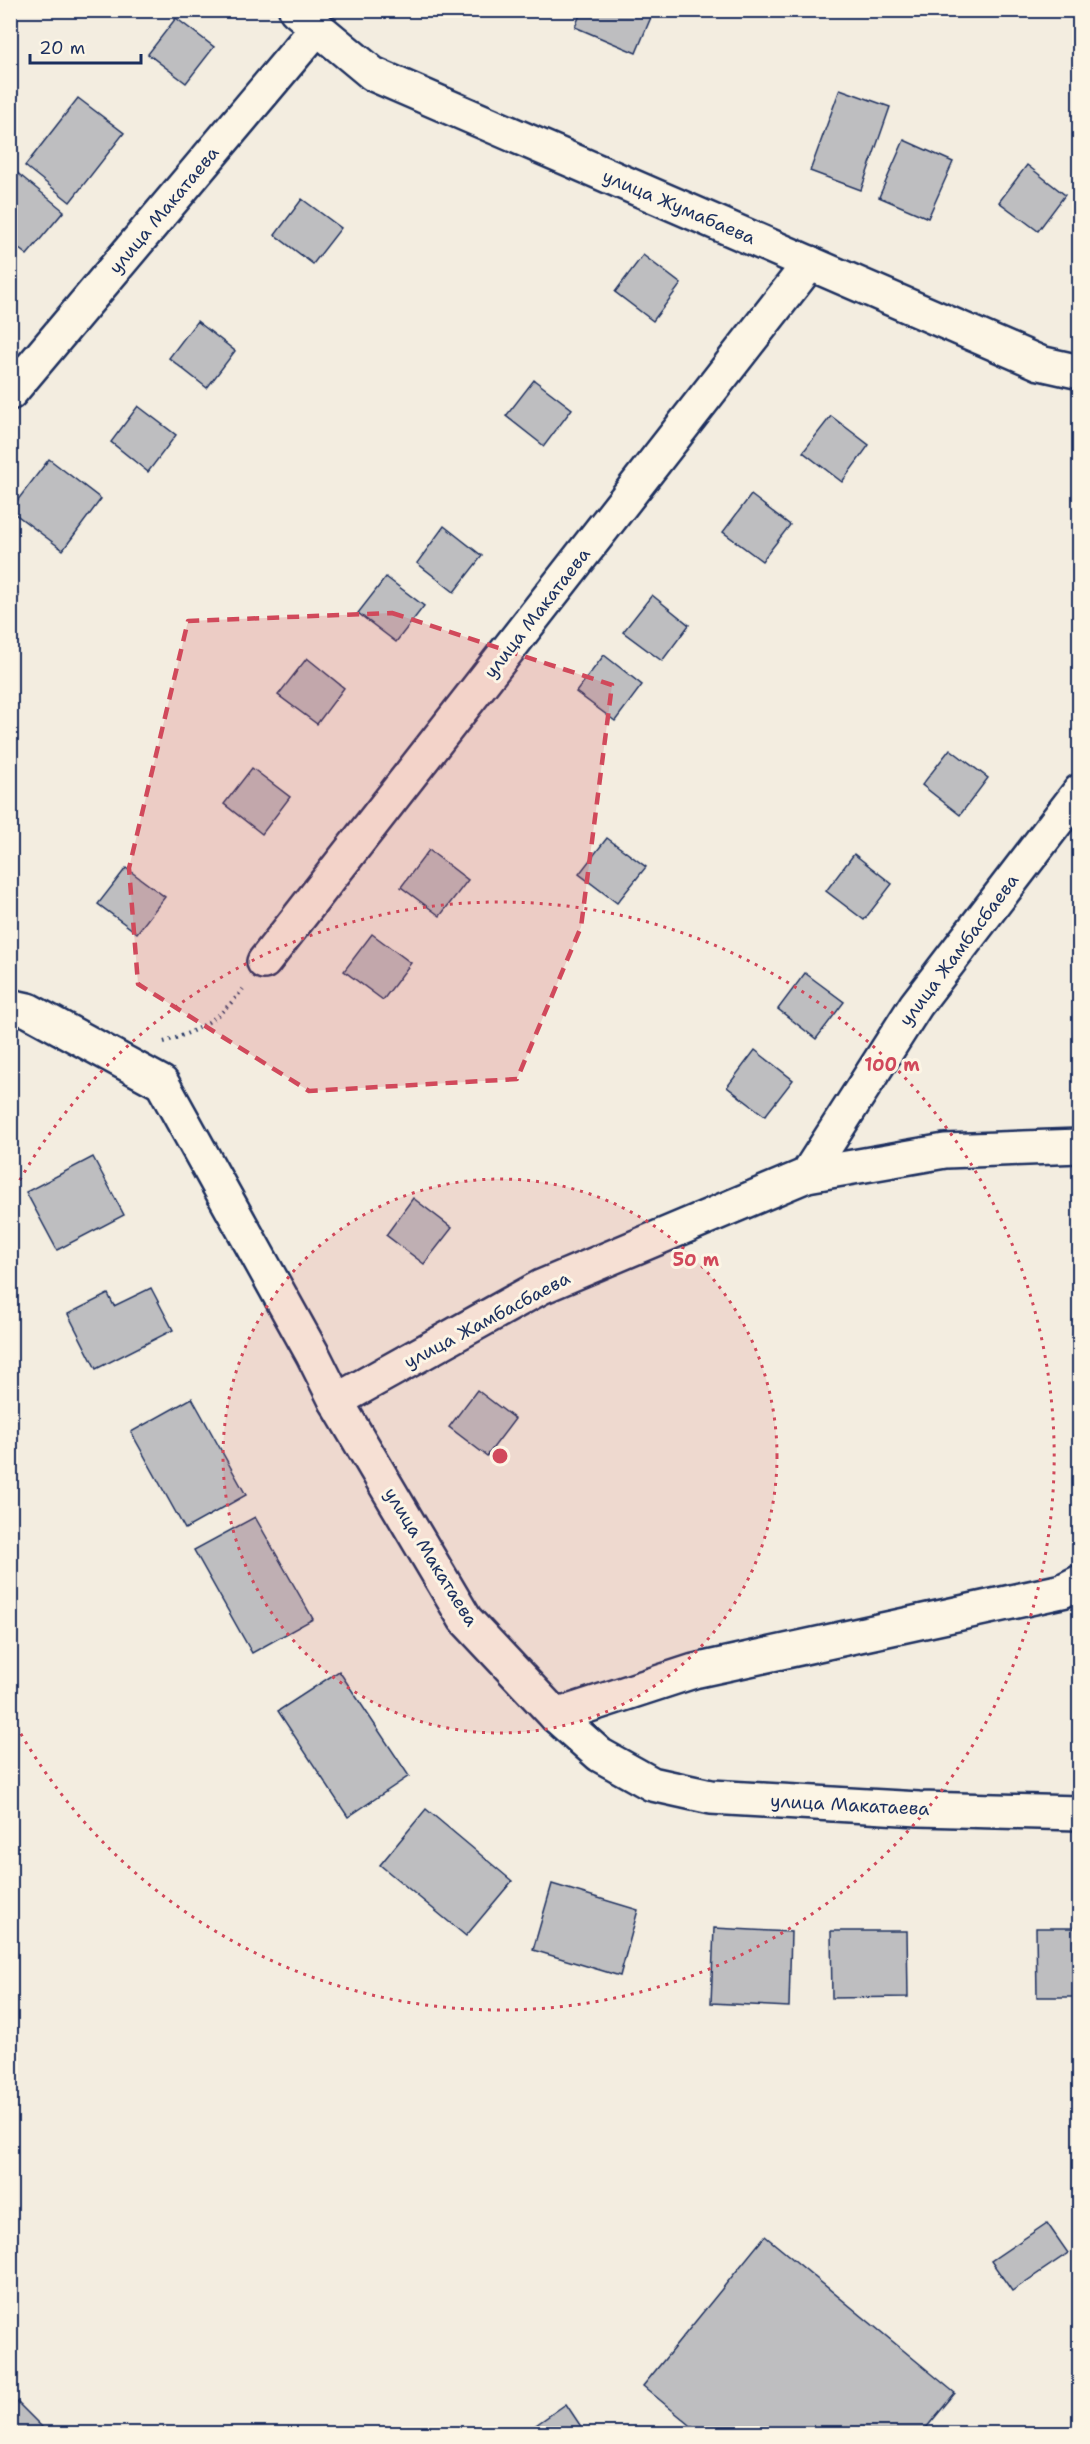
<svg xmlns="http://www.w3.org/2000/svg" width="1090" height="2444" viewBox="0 0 1090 2444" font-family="'Shantell Sans',sans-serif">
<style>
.building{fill:#bebec0;stroke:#1b2f5e;stroke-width:1.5}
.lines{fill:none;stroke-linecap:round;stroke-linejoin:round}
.street-casing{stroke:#1b2f5e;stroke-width:38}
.path{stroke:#1b2f5e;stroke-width:4;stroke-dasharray:1.5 4.5;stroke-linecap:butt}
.street{stroke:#fcf5e5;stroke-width:33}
.marked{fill:#d1495b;fill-opacity:0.2;stroke:#d1495b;stroke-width:4.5;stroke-dasharray:12 8;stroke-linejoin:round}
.ring{fill:none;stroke:#d1495b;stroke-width:3;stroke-dasharray:3 6}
.labels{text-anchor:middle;stroke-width:6;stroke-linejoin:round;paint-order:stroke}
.street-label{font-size:18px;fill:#1b2f5e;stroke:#fcf5e5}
.centre{fill:#d1495b;stroke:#fcf5e5;stroke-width:3}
.ring-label{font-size:18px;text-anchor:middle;font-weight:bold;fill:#d1495b;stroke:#fcf5e5;stroke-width:6;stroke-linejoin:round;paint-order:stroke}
</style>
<rect width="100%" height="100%" fill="#f3ede0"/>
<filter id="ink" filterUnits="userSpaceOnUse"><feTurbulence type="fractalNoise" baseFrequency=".0167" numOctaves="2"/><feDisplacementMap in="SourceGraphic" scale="12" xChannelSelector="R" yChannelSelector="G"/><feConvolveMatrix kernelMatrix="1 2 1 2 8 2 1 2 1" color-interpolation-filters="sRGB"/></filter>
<g filter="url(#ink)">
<g class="building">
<polygon points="582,10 654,10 636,53 575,27"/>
<polygon points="176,18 214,47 186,83 148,54"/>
<polygon points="840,89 890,107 861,190 810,171"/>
<polygon points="78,98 124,133 70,202 25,166"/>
<polygon points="904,140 953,162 928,218 879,197"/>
<polygon points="1027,165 1065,195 1038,231 999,202"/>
<polygon points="15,171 64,211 27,255 10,242 10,177"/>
<polygon points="302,199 341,228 313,264 275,235"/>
<polygon points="643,255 681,284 653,321 615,292"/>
<polygon points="197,321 235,351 207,388 169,358"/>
<polygon points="534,380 572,409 544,446 506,416"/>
<polygon points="138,406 176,435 148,472 111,442"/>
<polygon points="831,416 869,445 842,482 803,452"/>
<polygon points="49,459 101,499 63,550 10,510"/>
<polygon points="751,495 790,525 762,561 723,532"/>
<polygon points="444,526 482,556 454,592 417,563"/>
<polygon points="386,577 424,606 396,642 358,613"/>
<polygon points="10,589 19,596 10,607"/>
<polygon points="652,595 689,625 662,661 623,632"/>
<polygon points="604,655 642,685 615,721 576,692"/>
<polygon points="307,658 344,688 317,724 278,695"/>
<polygon points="950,749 988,778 960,815 922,785"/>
<polygon points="252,768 290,797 262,834 224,804"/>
<polygon points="607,838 646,867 617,903 579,874"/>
<polygon points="429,850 468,880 440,916 401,887"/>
<polygon points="854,854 892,884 864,920 826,891"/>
<polygon points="126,868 165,897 137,933 98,904"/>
<polygon points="372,934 411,963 383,1000 344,971"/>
<polygon points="805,973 844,1002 816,1039 778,1009"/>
<polygon points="755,1050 793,1080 765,1116 727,1087"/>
<polygon points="93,1157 124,1215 57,1250 26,1192"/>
<polygon points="413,1198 452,1228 424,1264 386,1235"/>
<polygon points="151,1288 173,1330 96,1369 68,1314 108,1294 114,1306"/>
<polygon points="477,1390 515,1419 487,1456 449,1427"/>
<polygon points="192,1398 246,1495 185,1529 131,1432"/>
<polygon points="255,1517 313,1619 252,1653 194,1550"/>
<polygon points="339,1671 409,1776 348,1817 278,1711"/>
<polygon points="426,1809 512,1881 466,1936 380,1865"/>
<polygon points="552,1884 638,1910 620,1976 533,1950"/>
<polygon points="714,1928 791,1932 789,2007 711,2003"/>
<polygon points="1036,1928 1080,1928 1080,1997 1037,1997"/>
<polygon points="831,1931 907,1931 908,1997 832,1998"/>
<polygon points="1047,2223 1068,2253 1012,2291 991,2261"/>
<polygon points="765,2236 955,2393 921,2434 701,2434 643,2386"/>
<polygon points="10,2395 49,2434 10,2434"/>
<polygon points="566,2404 586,2434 523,2434"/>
</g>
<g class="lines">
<defs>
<g id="street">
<polyline points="296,10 373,74 1040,363 1080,372"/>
<polyline points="10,393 317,28"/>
<polyline points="264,962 810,263"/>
<polyline points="10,1006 28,1010 162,1083 313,1355 336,1401 465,1619 556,1716 600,1755 652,1784 711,1797 919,1809 1080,1813"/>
<polyline points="807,1175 916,1005 1080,791"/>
<polyline points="336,1401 541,1287 807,1175 945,1151 1080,1146"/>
<polyline points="556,1716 694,1671 1062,1591 1080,1582"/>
</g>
</defs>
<use href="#street" class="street-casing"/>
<path class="path" d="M164,1042C199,1031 220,1018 243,989"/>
<use href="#street" class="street"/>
</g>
</g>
<path class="marked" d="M392,613L612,685L581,927L517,1079L309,1091L138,984L129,868L188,621Z"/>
<circle cx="500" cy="1456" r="277" fill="#d1495b" fill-opacity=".12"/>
<g class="ring">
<circle cx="500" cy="1456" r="277"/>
<path d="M11 1196A554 554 0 1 1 11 1716"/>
</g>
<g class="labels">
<g class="street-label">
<text transform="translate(679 207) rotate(23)" y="6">улица Жумабаева</text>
<text transform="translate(164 210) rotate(-50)" y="6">улица Макатаева</text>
<text transform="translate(537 613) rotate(-52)" y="6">улица Макатаева</text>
<text transform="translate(959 950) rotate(-53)" y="6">улица Жамбасбаева</text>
<text transform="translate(487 1320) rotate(-28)" y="6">улица Жамбасбаева</text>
<text transform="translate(431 1557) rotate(58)" y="6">улица Макатаева</text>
<text transform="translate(850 1805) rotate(3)" y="6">улица Макатаева</text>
</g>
</g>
<circle cx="500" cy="1456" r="9" class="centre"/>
<g class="ring-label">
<text x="892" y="1071">100 m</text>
<text x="696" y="1266">50 m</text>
</g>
<rect width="1090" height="2444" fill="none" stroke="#fcf5e5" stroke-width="36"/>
<rect x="18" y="18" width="1054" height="2408" fill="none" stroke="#1b2f5e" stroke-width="2" filter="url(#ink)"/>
<path d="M30 54v9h111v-9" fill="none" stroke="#1b2f5e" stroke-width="3"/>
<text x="39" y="54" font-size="18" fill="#1b2f5e" stroke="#fcf5e5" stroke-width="4.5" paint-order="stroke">20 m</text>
</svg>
